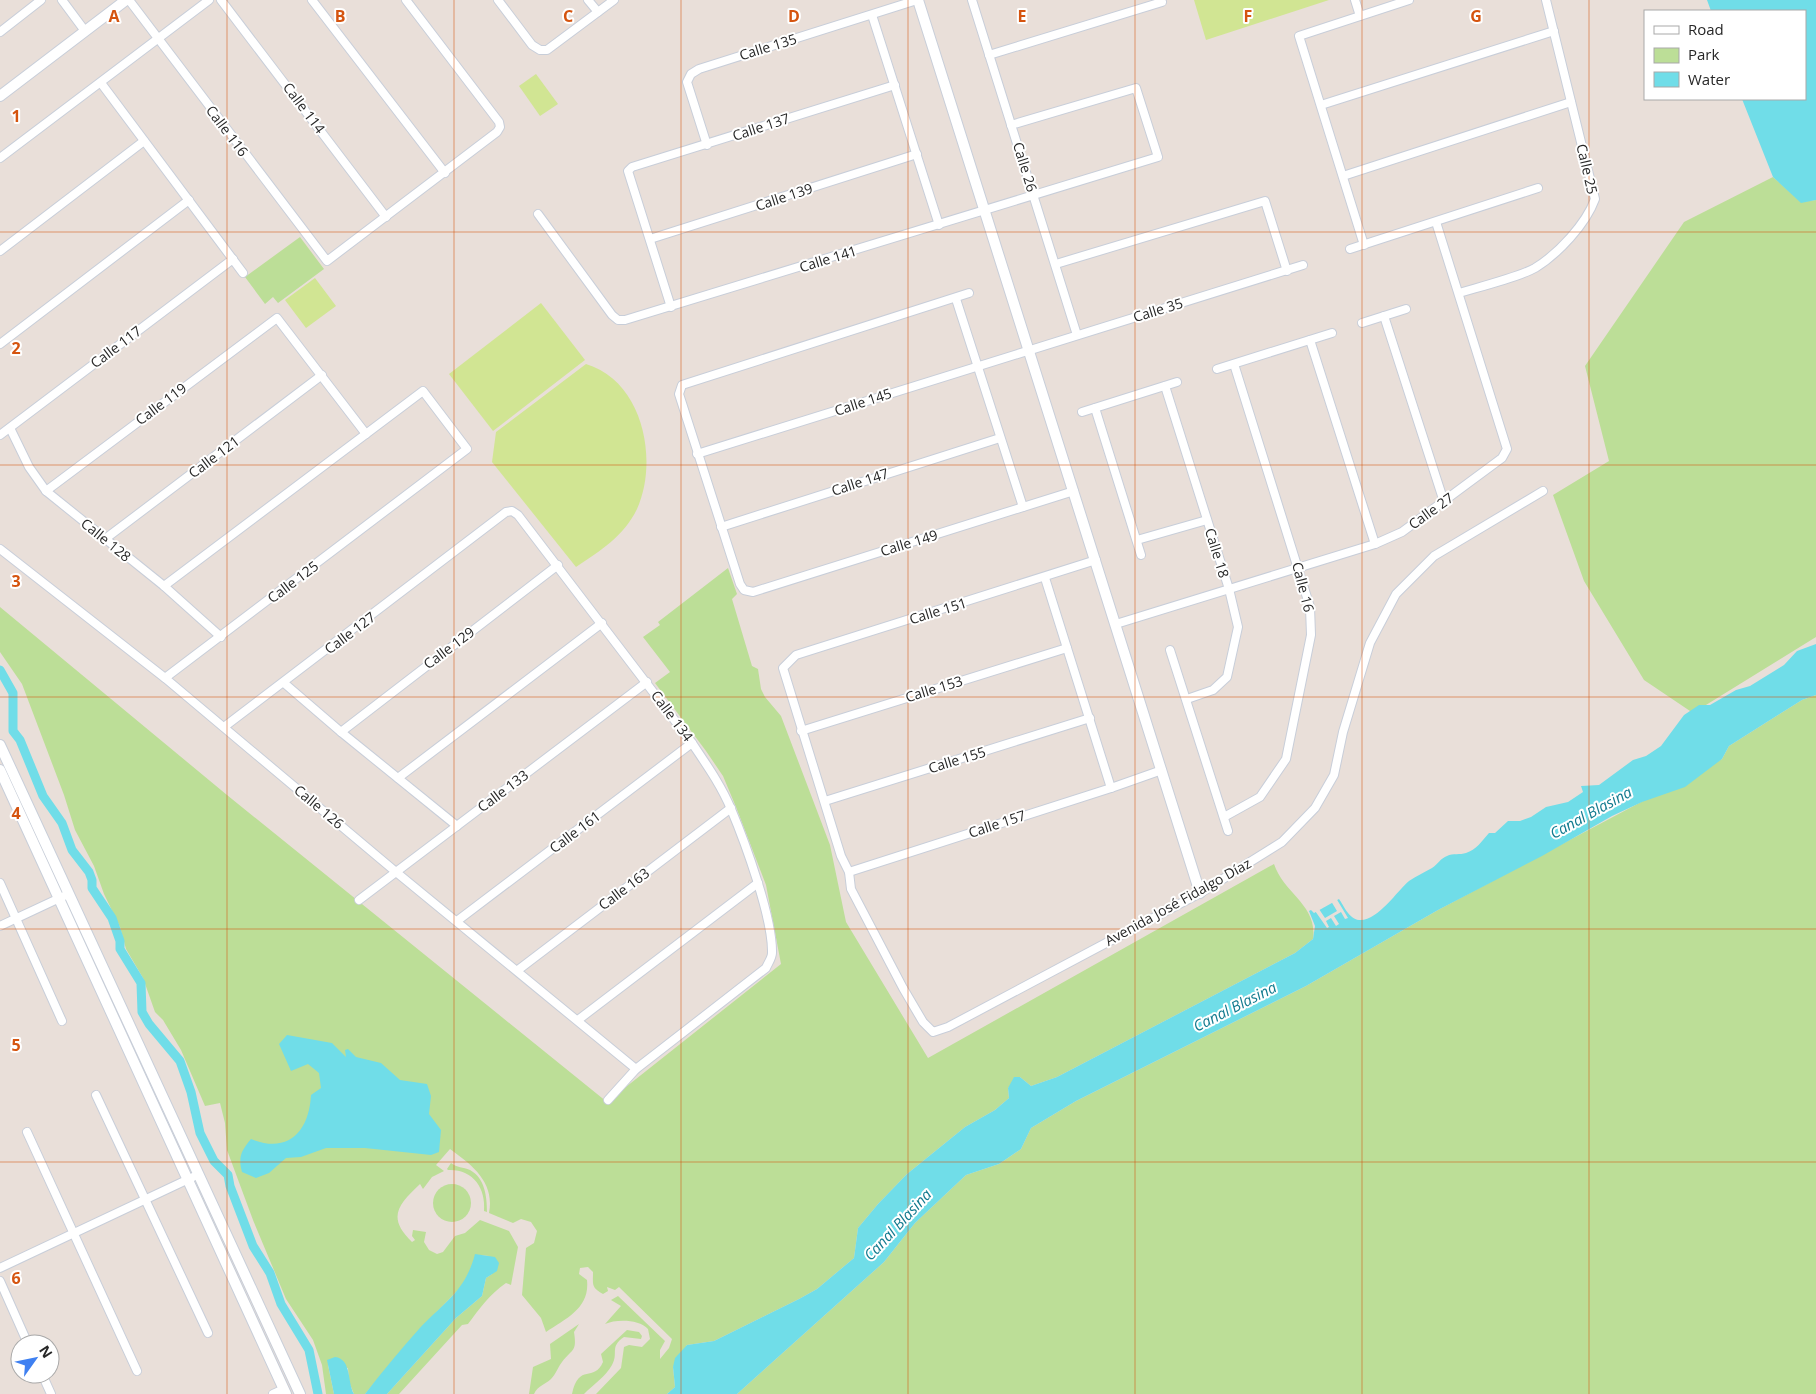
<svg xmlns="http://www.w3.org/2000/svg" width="1816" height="1394" viewBox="0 0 1816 1394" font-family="'Open Sans',sans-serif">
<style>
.green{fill:#bcde97}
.pitch{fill:#d1e593}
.water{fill:#70dde8}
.pier{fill:#e9dfd9}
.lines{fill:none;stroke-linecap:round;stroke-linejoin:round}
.canal{stroke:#70dde8;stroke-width:9}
.minor-casing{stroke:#c8ced9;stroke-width:10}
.tertiary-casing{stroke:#c8ced9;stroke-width:12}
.minor{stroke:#fff;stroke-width:8}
.tertiary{stroke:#fff;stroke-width:10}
.grid{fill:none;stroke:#d5540f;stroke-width:1;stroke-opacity:0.55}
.labels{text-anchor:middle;stroke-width:4;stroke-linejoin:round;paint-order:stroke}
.street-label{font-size:14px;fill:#272727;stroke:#fff}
.water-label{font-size:15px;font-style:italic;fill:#137b8f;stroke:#fff}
.grid-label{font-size:16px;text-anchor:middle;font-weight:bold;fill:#d5540f;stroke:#fff;stroke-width:4;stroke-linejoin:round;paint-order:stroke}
</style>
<rect width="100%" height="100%" fill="#e9dfd9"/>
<g class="green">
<polygon points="1773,177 1801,202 1816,200 1816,637 1693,713 1644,680 1584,581 1553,495 1609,461 1585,366 1684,222"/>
<polygon points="300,237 324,269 278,303 273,297 265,304 245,277"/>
<path d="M728,568L737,594L732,599L752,666L758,669L761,689L765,697L781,716L830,845L846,922L928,1058L1274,864C1284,894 1318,905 1313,939L1295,953L1057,1077L1031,1086L1020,1077L1008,1088L1009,1098L995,1110L965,1127L907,1174L878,1204L858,1228L854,1258L817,1289L799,1299L714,1341L687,1345L673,1367L675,1387L667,1394H596L621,1368L624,1347L629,1345L642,1347L650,1339L648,1329C639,1319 616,1319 605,1324L621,1306L611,1300L618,1296L665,1341L660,1350V1359L669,1348L672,1339L619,1287L615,1290L607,1287L608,1291L603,1294C591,1287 593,1285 593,1272L588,1267L580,1268L579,1274L587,1280C590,1308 567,1318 546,1332L541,1318L522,1295L526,1248L534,1243L537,1231L531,1222L521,1219L513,1223L489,1213C495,1182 472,1165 450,1149L436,1165L444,1171L432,1177L423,1189L420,1184C399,1204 386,1217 412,1242L415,1240L412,1236L413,1230L426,1232L424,1242L429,1250L437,1254L443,1252L455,1236L465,1233L480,1220L509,1231L518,1247L511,1285L506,1283C489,1295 480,1308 468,1324L462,1325L399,1394H387L456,1318L482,1296L486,1278L492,1274L489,1256L479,1255L461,1287L421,1328L365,1394H354L349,1382L348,1368L328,1365L334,1394H326L322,1365L313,1340L286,1299L253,1220L227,1150L225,1123L220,1103L205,1106L181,1050L163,1020L155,1012L143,978L126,949L120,927L104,894L94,866L75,830L64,795L22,684L0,652V607L227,795L607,1102L781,964L766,885L736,807L723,776L706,751L655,683L670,672L643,637L660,625L658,622Z"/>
<polygon points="1816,695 1816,1394 737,1394 884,1262 915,1223 966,1175 999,1164 1021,1149 1031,1128 1076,1101 1306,986 1438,910 1722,759 1729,746 1802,700"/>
<path d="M451,1163C457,1168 463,1167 470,1170C485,1178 487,1197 487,1212L484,1211C486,1188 473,1169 448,1170L447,1169Z"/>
<circle cx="452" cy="1203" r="19"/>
<path d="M579,1324L574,1332C577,1352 573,1348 562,1362C558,1367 556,1374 551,1379C545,1385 538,1385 534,1394H529L533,1367L551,1359L550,1344Z"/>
<path d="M627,1330L639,1332L642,1336L641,1339L624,1337C609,1347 619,1353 612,1365C606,1376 593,1385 584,1394H572C579,1362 594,1383 603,1362L601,1354Z"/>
</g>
<g class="pitch">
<polygon points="1194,0 1329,0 1206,40"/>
<polygon points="536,74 558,104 540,116 519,86"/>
<polygon points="315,278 336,306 306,328 285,300"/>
<polygon points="541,303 585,360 493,431 449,374"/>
<path d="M586,364C643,381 659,460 637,509C624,536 600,551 576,567L492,462L496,432Z"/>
</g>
<g class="water">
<polygon points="1707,0 1816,0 1816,200 1801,203 1773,177 1742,99 1805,99 1805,11 1711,11"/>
<path d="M1816,644V695L1802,700L1729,746L1722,759L1685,787L1642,802L1612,816L1542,856L1438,910L1306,986L1076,1101L1031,1128L1021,1149L999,1164L966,1175L915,1223L884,1262L737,1394H667L675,1387L673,1367L675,1358L687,1345L714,1341L799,1299L817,1289L854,1258L858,1228L878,1204L907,1174L965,1127L995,1110L1009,1098L1008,1088L1014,1077H1020L1031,1086L1057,1077L1295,953L1313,939L1315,926L1309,911L1311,910L1314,913L1339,899C1344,906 1349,919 1359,920C1377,922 1397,891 1409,881C1416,876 1425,872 1432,868C1438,864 1441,858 1447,856C1453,853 1460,855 1466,853C1476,850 1482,841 1489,833H1495L1508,821H1520L1531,817L1546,807L1568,802L1583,792L1581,786L1599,785L1633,760L1646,756L1661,746L1684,715L1699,705H1710L1736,690L1750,686L1784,665L1797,651Z"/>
<path d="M287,1035L332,1043L346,1057L345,1050L348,1049L356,1057L381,1063L400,1080L427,1084L431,1096L429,1114L441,1130L439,1152L431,1155L365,1148H326L301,1157L286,1158L269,1173L256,1178L242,1172C238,1157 241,1151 251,1139C288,1154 309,1132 311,1095L321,1088L319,1073L308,1064L291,1071L279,1044Z"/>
<path d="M475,1254L495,1257L499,1263L497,1271L486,1278L482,1296L456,1318L387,1394H365C382,1372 400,1350 419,1329C444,1302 465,1292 475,1254Z"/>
<path d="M335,1357C352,1359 347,1382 354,1394H334L327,1360Z"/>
</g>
<polygon class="pier" points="1336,898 1348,918 1345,919 1341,912 1334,916 1339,924 1336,926 1331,918 1326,921 1329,927 1327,928 1313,908 1315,910 1319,909 1325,918 1337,911 1331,901"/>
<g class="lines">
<polyline class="canal" points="0,670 13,693 13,731 20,740 43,796 62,823 72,850 89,872 92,880 92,888 112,918 120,941 120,949 141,983 142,1012 149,1024 180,1061 191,1092 200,1133 214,1161 228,1175 230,1186 253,1246 270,1273 281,1304 309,1350 318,1394"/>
<defs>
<g id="minor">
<polyline points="62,0 85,31"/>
<polyline points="129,0 327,261 497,132 500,127 499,122 406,0"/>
<polyline points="221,0 386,217"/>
<polyline points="312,0 445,173"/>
<polyline points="498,0 532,45 540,50 547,50 614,0"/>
<polyline points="588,0 598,12"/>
<polyline points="972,0 1077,335"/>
<polyline points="1355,0 1360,16"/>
<polyline points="872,15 939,225"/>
<polyline points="0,32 41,0"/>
<polyline points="989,55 1162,2 1161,0"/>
<polyline points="101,83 243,273"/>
<polyline points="1321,105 1554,31"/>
<polyline points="707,145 687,82 691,74 699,69 917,0"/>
<polyline points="0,158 209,0"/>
<polyline points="1343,176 1571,102"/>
<polyline points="538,214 612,315 618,320 625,320 1158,157 1136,88 1011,125"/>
<polyline points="650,239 917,154"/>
<polyline points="1364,245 1299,36 1409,0"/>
<polyline points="1350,249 1538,188"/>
<polyline points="0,251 144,141"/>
<polyline points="1056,264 1265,201 1287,271"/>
<polyline points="969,293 682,385 679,394 740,584 744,590 753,592 1074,491"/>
<path d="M1459,293C1479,287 1519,277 1535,268C1558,254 1586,224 1595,199L1546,0"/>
<polyline points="956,299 1023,507"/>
<polyline points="671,307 628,171 632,167 895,85"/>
<polyline points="1384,316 1444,502"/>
<polyline points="1362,323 1406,309"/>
<polyline points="1310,340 1375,544"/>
<polyline points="0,344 189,200"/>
<polyline points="1217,369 1332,333"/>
<polyline points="1165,386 1229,589 1238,627 1227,677 1213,690 1187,699"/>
<polyline points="1095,408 1141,555"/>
<polyline points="1082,412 1177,382"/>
<polyline points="10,428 29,467 46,491 164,586 221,637"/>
<polyline points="0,435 233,259"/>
<polyline points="697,454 1303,265"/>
<polyline points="46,491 277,318 366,434"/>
<polyline points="721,527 1000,438"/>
<polyline points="105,539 322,375"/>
<polyline points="1137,540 1207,520"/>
<polyline points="0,549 165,678 396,872 636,1069"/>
<polyline points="1096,560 796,655 783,668 841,856 849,872 851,889 903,988 923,1022 933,1032 948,1027 1202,892 1282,842 1315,808 1334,775 1343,732 1370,643 1396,594 1434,556 1543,491"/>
<polyline points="1045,578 1111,788"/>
<polyline points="164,586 423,391 467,449 165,678"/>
<polyline points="1116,624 1375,544 1402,532 1502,458 1507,449 1436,222"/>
<polyline points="1170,650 1228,831"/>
<polyline points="284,683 341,732 457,826"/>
<path d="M224,727L506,512L512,511L518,515L692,743C706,764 721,785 731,809C745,842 773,919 772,953C772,958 768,963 766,968L636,1069L608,1100"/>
<polyline points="801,731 1067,648"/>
<polyline points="341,732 558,565"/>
<polyline points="398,778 602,623"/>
<polyline points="825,801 1090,718"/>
<polyline points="1224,817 1260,797 1286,759 1311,635 1310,607 1234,364"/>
<polyline points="849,872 1111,788 1162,770"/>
<polyline points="0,883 62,1021"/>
<polyline points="359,900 647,682"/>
<polyline points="457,921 692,743"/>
<polyline points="0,926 64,896"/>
<polyline points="518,970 731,808"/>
<polyline points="578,1020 758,883"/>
<polyline points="96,1095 208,1333"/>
<polyline points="27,1132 137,1371"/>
<polyline points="0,1268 193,1177"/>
<polyline points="0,1281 28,1344"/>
<polyline points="42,1374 51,1394"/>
<polyline points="273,1394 284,1389"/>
</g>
<g id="tertiary">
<polyline points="918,0 1200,893"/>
<polyline points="0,96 126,0"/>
<polyline points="0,745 300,1394"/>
<polyline points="0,770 286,1394"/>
</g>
</defs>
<use href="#minor" class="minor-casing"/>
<use href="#tertiary" class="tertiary-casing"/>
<use href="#minor" class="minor"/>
<use href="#tertiary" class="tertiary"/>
</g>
<path class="grid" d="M227,0V1394M454,0V1394M681,0V1394M908,0V1394M1135,0V1394M1362,0V1394M1589,0V1394M0,232H1816M0,465H1816M0,697H1816M0,929H1816M0,1162H1816"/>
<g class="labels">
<g class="street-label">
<text transform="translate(768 47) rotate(-17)" y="5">Calle 135</text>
<text transform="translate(304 108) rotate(53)" y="5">Calle 114</text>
<text transform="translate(761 127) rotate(-18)" y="5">Calle 137</text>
<text transform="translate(227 131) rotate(53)" y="5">Calle 116</text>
<text transform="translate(1025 167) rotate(73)" y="5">Calle 26</text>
<text transform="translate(1587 169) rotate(77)" y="5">Calle 25</text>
<text transform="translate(784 197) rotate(-18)" y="5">Calle 139</text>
<text transform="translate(828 259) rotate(-17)" y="5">Calle 141</text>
<text transform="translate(1158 310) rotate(-17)" y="5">Calle 35</text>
<text transform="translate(116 347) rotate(-37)" y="5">Calle 117</text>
<text transform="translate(863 402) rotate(-18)" y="5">Calle 145</text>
<text transform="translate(161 404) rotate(-37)" y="5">Calle 119</text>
<text transform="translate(214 457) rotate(-37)" y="5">Calle 121</text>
<text transform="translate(860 482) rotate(-18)" y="5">Calle 147</text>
<text transform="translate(1431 511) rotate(-36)" y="5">Calle 27</text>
<text transform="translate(106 540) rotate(39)" y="5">Calle 128</text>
<text transform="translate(909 543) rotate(-17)" y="5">Calle 149</text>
<text transform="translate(1217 553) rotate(73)" y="5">Calle 18</text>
<text transform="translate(293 582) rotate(-37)" y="5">Calle 125</text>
<text transform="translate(1303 587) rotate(76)" y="5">Calle 16</text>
<text transform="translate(938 611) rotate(-17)" y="5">Calle 151</text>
<text transform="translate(350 633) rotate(-37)" y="5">Calle 127</text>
<text transform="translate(449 648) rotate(-37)" y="5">Calle 129</text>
<text transform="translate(934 689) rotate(-17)" y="5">Calle 153</text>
<text transform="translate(672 716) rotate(53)" y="5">Calle 134</text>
<text transform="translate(957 760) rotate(-17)" y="5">Calle 155</text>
<text transform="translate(503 791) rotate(-37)" y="5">Calle 133</text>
<text transform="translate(319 807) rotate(40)" y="5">Calle 126</text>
<text transform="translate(997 824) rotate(-18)" y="5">Calle 157</text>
<text transform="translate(575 832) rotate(-37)" y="5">Calle 161</text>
<text transform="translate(624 889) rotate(-37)" y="5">Calle 163</text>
<text transform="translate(1178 902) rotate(-29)" y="5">Avenida José Fidalgo Díaz</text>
</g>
<g class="water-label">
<text transform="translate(1591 813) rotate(-29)" y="5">Canal Blasina</text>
<text transform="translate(1235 1007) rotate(-27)" y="5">Canal Blasina</text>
<text transform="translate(898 1225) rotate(-47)" y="5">Canal Blasina</text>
</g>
</g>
<g class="grid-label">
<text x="114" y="22">A</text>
<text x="340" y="22">B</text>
<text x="568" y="22">C</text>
<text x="794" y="22">D</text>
<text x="1022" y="22">E</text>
<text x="1248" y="22">F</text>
<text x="1476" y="22">G</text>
<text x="16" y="122">1</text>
<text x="16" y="354">2</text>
<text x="16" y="587">3</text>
<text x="16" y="819">4</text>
<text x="16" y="1051">5</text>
<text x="16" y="1284">6</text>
</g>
<rect x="1644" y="10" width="162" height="90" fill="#ffffff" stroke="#a9a9a9"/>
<rect x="1654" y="26" width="25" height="8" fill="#ffffff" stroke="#a9a9a9"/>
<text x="1688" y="35" font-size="15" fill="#272727">Road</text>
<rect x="1654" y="48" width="25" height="15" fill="#bcde97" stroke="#a9a9a9"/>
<text x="1688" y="60" font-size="15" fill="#272727">Park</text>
<rect x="1654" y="72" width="25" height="15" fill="#70dde8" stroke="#a9a9a9"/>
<text x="1688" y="85" font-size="15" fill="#272727">Water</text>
<g transform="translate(35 1359) rotate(57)"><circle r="24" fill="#ffffff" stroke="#a9a9a9"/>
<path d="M0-4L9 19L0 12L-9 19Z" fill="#3f80f1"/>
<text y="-8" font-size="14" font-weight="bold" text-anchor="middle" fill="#272727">N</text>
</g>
</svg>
